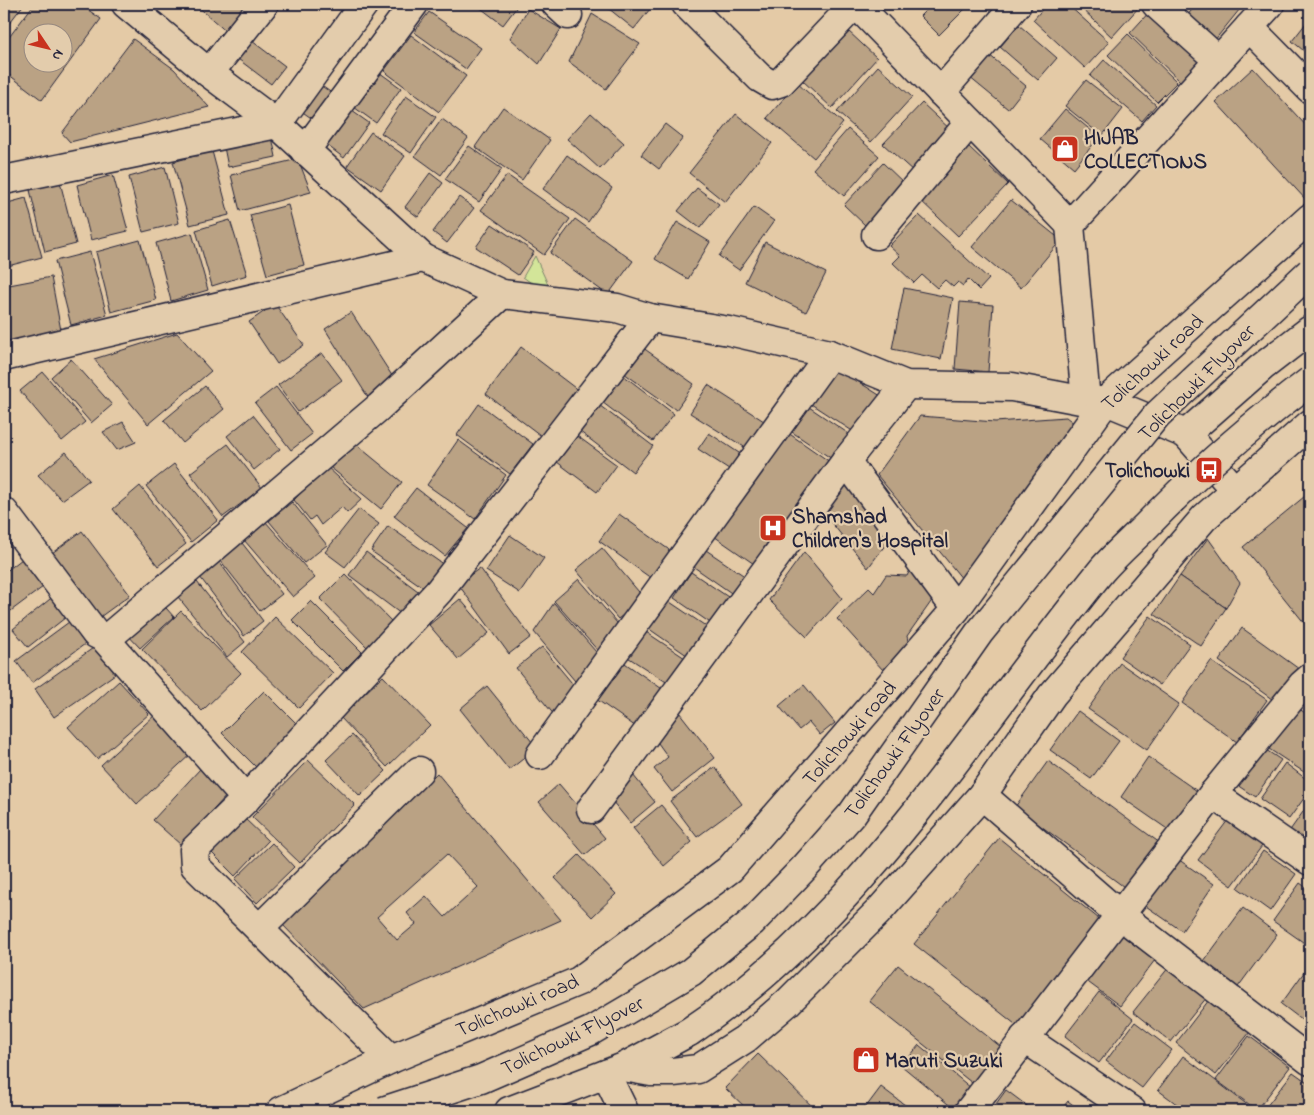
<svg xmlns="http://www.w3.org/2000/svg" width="1314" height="1115" viewBox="0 0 1314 1115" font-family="'Indie Flower',sans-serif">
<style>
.green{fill:#d3e599;stroke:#7a846a}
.building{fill:#baa284;stroke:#22223b;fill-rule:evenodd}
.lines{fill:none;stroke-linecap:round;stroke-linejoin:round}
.street-casing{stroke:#22223b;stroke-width:31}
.secondary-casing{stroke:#22223b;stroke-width:31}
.primary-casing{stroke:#22223b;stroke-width:31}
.street{stroke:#e3ccac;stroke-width:28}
.secondary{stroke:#e3ccac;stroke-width:28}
.primary{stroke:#e3ccac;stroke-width:28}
.primary-bridge-casing{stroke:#22223b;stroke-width:31;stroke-linecap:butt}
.primary-bridge{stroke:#e3ccac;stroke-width:28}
.labels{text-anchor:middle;stroke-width:4.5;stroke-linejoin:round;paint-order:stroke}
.poi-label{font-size:21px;font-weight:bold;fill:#22223b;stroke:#e3ccac;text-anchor:start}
.street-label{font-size:21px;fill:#22223b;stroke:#e3ccac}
</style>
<rect width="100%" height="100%" fill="#e4caa6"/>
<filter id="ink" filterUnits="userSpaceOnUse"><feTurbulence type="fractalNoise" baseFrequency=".02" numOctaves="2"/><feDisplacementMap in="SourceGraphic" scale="10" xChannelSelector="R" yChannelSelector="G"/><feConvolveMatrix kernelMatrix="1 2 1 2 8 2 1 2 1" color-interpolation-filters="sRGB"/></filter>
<g filter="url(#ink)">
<polygon class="green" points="535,256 555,300 523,277"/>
<g class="building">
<polygon points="4,4 24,4 4,30"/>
<path d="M34,4H80L101,19L42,100L4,71V44ZM32,32H62V62H32Z"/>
<polygon points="195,4 255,4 230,35"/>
<polygon points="480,4 519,4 503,25 478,6"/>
<polygon points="603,4 654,4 634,29"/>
<polygon points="932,4 970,4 939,35 920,16"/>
<polygon points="1047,4 1067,4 1109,42 1085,68 1033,20"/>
<polygon points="1077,4 1138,4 1140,6 1112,37"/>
<polygon points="1197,4 1244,4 1214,41 1185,18"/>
<polygon points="528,9 561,29 539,64 510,38"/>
<polygon points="1152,9 1203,57 1180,81 1130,33"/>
<polygon points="429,12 481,48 466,69 414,32"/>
<polygon points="592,14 640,44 606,89 569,62"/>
<polygon points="1310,18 1310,56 1292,41"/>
<polygon points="1019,25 1057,58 1038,80 1000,47"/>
<polygon points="847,30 877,58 832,108 802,80"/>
<polygon points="1128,34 1177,82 1157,102 1108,55"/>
<polygon points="411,35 466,76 439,112 384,71"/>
<polygon points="248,38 285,66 271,84 234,56"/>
<polygon points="133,39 174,69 209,107 70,142 62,133"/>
<polygon points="988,54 1026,86 1008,109 969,77"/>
<polygon points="1104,60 1156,105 1142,121 1090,76"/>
<polygon points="878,66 912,97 871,142 837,112"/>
<polygon points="1253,68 1310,130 1310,198 1307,201 1216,102"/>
<polygon points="376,70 401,88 376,123 351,105"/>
<polygon points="313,80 336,96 317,122 294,106"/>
<polygon points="1086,80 1123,109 1102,136 1065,106"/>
<polygon points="797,83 843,123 814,158 767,118"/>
<polygon points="406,96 436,117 411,153 381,133"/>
<polygon points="922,103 952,131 914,172 883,144"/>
<polygon points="345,106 369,123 344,158 320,140"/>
<polygon points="503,107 550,140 522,180 475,147"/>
<polygon points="1065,109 1099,137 1074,168 1040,139"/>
<polygon points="591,113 624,143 600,169 567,139"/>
<polygon points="736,114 772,143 725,202 689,173"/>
<polygon points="442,119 468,138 441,175 415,156"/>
<polygon points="665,124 683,138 659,169 641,155"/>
<polygon points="848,129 879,156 844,196 813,169"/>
<polygon points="271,132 276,157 228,167 223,142"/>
<polygon points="371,132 405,156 381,190 347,166"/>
<polygon points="469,146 502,169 479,202 445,179"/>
<polygon points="968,146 1008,184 958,236 918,198"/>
<polygon points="212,151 229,215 190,225 173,162"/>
<polygon points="567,155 612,188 588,222 543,189"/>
<polygon points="298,159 311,192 240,211 231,175"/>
<polygon points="883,163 906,185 866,226 844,205"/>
<polygon points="165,167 179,223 143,232 129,177"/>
<polygon points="430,173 443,183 418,217 405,207"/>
<polygon points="113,175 128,231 91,240 77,185"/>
<polygon points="507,175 570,219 544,255 481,210"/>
<polygon points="60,182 76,244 45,252 30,190"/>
<polygon points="697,188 719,204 700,228 678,211"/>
<polygon points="459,197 474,208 447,243 433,232"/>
<polygon points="26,198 42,257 4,267 4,204"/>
<polygon points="1011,200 1061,240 1021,288 972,247"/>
<polygon points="288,205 304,265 267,275 250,215"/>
<polygon points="754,207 774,221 739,270 719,256"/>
<polygon points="919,215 989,279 979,290 968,279 963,286 958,282 953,287 945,280 937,288 922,275 914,283 893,263 900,256 889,246"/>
<polygon points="575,219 633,261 608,295 550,253"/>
<polygon points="230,220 247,275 212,286 196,230"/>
<polygon points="677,222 710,242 688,279 655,259"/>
<polygon points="492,224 534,252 518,275 476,247"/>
<polygon points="192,233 208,290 171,301 156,243"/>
<polygon points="140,240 156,300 111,312 96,252"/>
<polygon points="765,242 826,273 806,312 745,282"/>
<polygon points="90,252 107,315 71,325 55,261"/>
<polygon points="51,277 62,336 4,348 4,286"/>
<polygon points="904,288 953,298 941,359 892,349"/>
<polygon points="960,302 993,305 988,372 955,369"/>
<polygon points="275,304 304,345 277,364 249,322"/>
<polygon points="351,312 398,385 371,402 325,329"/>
<polygon points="177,333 211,371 148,424 94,359"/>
<polygon points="639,345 694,384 676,410 621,371"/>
<polygon points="521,347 579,391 544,438 486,394"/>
<polygon points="322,353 342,380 298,412 278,385"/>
<polygon points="71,359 112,405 91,423 51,377"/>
<polygon points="835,367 884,398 860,436 811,404"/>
<polygon points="43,372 85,422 62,441 20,391"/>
<polygon points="619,372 674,414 653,441 598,399"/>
<polygon points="708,385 767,423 749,450 690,413"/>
<polygon points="205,386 224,409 183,443 164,420"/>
<polygon points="276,387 312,434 291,450 255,403"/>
<polygon points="595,402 653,446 633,472 575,428"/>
<polygon points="479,404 533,444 510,474 457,435"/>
<polygon points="809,407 855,438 838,463 792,432"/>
<polygon points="253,415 280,449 254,470 227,436"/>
<polygon points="920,416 995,422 1066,417 1079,427 963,580 877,475"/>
<polygon points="123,422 136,442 117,450 103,432"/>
<polygon points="781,428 830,462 757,566 708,532"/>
<polygon points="573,433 617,465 597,492 553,459"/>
<polygon points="709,433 742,455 732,471 698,449"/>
<polygon points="458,440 506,475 475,519 427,485"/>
<polygon points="352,441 402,482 381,509 330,467"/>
<polygon points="228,444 262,488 223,517 190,473"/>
<polygon points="66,452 89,480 62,500 38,475"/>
<polygon points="174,464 218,520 191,542 146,486"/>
<polygon points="326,466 362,499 347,513 342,507 321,525 315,516 310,520 294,500"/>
<polygon points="848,476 892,536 868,568 818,506"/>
<polygon points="140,486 186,544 158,566 113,509"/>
<polygon points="416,488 468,528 445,556 394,516"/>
<polygon points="1310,492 1310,630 1243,547"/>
<polygon points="292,502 327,545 304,563 269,521"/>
<polygon points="359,509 379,524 345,567 325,552"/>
<polygon points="619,514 675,554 655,581 599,541"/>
<polygon points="265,521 315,578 293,597 244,540"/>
<polygon points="388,526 444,565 427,590 371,551"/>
<polygon points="82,531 130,595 100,617 52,553"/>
<polygon points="235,534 282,594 260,611 213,551"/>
<polygon points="510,535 544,558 520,593 486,571"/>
<polygon points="1208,538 1240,583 1226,608 1180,576"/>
<polygon points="602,548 644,598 618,619 576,570"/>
<polygon points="703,548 749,579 737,597 691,565"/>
<polygon points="366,552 422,594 405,617 349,575"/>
<polygon points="804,552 842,598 807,637 769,600"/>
<polygon points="214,555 263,621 244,636 194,569"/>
<polygon points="22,559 43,587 4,616 4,573"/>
<polygon points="912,566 938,592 907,636 909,646 883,670 837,619 869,588 874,593 886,575 907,576"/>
<polygon points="480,568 531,637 509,654 458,584"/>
<polygon points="691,572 737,603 719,629 674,598"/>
<polygon points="345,574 393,623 368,648 320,599"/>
<polygon points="1180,576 1226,608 1201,646 1154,614"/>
<polygon points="579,579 624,631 600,653 554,601"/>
<polygon points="197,582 245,642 227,657 178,597"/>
<polygon points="55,595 70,614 28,647 13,629"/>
<polygon points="661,596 713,631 694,660 642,624"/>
<polygon points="460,599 489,633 458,659 429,625"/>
<polygon points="159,600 174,617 140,648 125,632"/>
<polygon points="311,601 362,652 343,671 292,620"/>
<polygon points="554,603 602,659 580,687 534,632"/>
<polygon points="181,611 241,673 202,711 142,649"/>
<polygon points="1150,616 1190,644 1160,685 1120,657"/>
<polygon points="275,617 333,673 299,708 242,652"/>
<polygon points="69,622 85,644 32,683 16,661"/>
<polygon points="1242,628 1299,669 1276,702 1219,661"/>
<polygon points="643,630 691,662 674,687 626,656"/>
<polygon points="96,646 115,674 54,717 35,689"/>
<polygon points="542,647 581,694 555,716 516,668"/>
<polygon points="619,659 668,693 642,731 593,697"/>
<polygon points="1211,661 1267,700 1237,742 1182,703"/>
<polygon points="1120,663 1179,704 1147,750 1088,709"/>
<polygon points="383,676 430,725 387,767 340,717"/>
<polygon points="119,681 149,714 97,759 68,727"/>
<polygon points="804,685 835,723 820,735 809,722 799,730 779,706"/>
<polygon points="487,686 537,748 509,770 460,709"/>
<polygon points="264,691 302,729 260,771 222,733"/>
<polygon points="1296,707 1310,716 1310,776 1269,749"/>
<polygon points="1078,711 1119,741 1091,779 1050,750"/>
<polygon points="679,712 715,758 672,792 654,769 668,757 653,736"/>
<polygon points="157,713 193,752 137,804 101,765"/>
<polygon points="352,735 386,771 360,796 326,760"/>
<polygon points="1260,746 1281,760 1255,797 1234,783"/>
<polygon points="1148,757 1200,793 1173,833 1121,797"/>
<polygon points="308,760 355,805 300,863 252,817"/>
<polygon points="1048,761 1164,846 1131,892 1015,807"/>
<polygon points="1285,763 1310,782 1310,790 1289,819 1260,799"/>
<polygon points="715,767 742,804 697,837 670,801"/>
<polygon points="200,769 228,794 181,845 153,820"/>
<path d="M437,773L561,920L364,1009L281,923ZM447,854L478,887L445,917L426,896L407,913L416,924L397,940L377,917Z"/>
<polygon points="633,775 655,802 630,823 608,796"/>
<polygon points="559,784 605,838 585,855 539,802"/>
<polygon points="1310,802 1310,853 1286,836"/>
<polygon points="661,805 692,842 664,866 633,828"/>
<polygon points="243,817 268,841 235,876 210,851"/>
<polygon points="1228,820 1262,846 1232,886 1198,860"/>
<polygon points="999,838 1104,923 1020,1028 914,944"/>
<polygon points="272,843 294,867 257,903 235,879"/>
<polygon points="1263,851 1296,874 1270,911 1238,888"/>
<polygon points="579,855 616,894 592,917 555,878"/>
<polygon points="1172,855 1214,884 1182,931 1140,902"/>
<polygon points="1300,883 1310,890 1310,947 1273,921"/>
<polygon points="1243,908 1277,934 1238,987 1204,961"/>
<polygon points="1112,928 1155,960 1120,1006 1077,974"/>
<polygon points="1310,964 1310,1026 1281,1004"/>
<polygon points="898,965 1006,1051 977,1087 869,1001"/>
<polygon points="1169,967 1207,997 1171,1042 1133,1012"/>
<polygon points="1099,992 1133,1019 1099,1063 1065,1036"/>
<polygon points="1209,1000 1250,1032 1216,1075 1176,1043"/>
<polygon points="1135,1022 1172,1050 1142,1088 1106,1061"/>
<polygon points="1249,1036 1290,1067 1257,1110 1216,1080"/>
<polygon points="919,1045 971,1088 954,1109 902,1066"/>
<polygon points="758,1054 817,1111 749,1111 725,1088"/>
<polygon points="1183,1056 1253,1109 1251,1111 1174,1111 1178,1105 1158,1090"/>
<polygon points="1293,1072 1310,1084 1310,1108 1308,1111 1263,1111"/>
<polygon points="881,1087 913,1111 863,1111"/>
<polygon points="1006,1090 1034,1111 991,1111"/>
<polygon points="1068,1101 1081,1111 1060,1111"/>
</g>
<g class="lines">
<defs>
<g id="street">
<polyline points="556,4 568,15"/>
<polyline points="686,4 760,78 772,85 781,82 855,4"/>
<polyline points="856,4 1070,225"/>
<polyline points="1156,4 1218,60"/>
<polyline points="1249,27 1310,89"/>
<polyline points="209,73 264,4"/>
<polyline points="941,92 1017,4"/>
<polyline points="305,151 414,4"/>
<polyline points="4,180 277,124 364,4"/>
<polyline points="876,235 970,122"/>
<polyline points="4,357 423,258"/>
<polyline points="1086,401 1070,225 1270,4"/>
<polyline points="846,461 956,609"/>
<polyline points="4,512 96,634 104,638 246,799"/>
<polyline points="104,638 111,635 379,407 502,294"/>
<polyline points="540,755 830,354"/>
<polyline points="1213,794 1310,861"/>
<polyline points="982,795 1120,915 1310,1061"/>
<polyline points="591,809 846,461 906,385"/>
<polyline points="259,929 419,771"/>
<polyline points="1024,1038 1132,1111"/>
<polyline points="391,1059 195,866 194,850 246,799 439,591 650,318"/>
<polyline points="606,1074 624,1111"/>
<polyline points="969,1111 1213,794 1302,685 1310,678"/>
</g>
<g id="secondary">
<polyline points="126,4 209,73 277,124 423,258 502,294 617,308 650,318 729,331 830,354 906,385 1012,387 1086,401 1106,401 1186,434 1235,490"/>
<polyline points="1186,434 1262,367 1310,330"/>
</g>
<g id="primary">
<polyline points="624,1067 651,1072 673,1072 698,1069 745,1039 787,1003 878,912 982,795 1052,695 1204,518 1310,424"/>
<polyline points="281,1111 391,1059 579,981 730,869 956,609 1106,401 1310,218"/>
<polyline points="509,1111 624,1067 689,1032"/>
</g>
</defs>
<use href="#street" class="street-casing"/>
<use href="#secondary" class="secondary-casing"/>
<use href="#primary" class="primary-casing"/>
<use href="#street" class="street"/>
<use href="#secondary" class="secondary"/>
<use href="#primary" class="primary"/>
<defs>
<g id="primary-bridge">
<path d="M689,1032C861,918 974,727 1102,570C1116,554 1132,540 1147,525C1198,472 1252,425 1310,381"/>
<polyline points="383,1111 481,1079 591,1031 691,972 752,922 805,867 852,814 979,633 1157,415 1310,272"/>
</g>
</defs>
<use href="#primary-bridge" class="primary-bridge-casing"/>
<use href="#primary-bridge" class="primary-bridge"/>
</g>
</g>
<defs>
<symbol id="shop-square" viewBox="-11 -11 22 22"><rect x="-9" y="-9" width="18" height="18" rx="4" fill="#c8321e" stroke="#e3ccac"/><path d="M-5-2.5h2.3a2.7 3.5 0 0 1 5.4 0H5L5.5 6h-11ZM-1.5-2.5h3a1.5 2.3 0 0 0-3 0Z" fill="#fff"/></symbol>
<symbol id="bus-square" viewBox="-11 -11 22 22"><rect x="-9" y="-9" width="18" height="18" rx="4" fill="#c8321e" stroke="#e3ccac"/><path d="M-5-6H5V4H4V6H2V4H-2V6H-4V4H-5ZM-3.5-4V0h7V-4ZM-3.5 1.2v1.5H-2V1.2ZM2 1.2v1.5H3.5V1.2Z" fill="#fff"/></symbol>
<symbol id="hospital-square" viewBox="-11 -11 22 22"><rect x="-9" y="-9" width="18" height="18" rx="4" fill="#c8321e" stroke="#e3ccac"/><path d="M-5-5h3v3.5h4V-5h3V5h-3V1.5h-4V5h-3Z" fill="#fff"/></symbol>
</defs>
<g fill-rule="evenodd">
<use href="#shop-square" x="1049" y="133" width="32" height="32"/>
<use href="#bus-square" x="1193" y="454" width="32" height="32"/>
<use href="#hospital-square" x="757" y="512" width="32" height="32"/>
<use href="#shop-square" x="850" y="1044" width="32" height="32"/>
</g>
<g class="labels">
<g class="poi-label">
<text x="1084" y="144">HIJAB<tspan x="1084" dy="24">COLLECTIONS</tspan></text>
<text x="1190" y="477" text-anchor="end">Tolichowki</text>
<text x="792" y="523">Shamshad<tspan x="792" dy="24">Children's Hospital</tspan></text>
<text x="885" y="1067">Maruti Suzuki</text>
</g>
<g class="street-label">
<text transform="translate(1152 362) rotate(-43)" y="7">Tolichowki road</text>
<text transform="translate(1196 382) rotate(-45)" y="7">Tolichowki Flyover</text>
<text transform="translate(849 733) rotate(-49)" y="7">Tolichowki road</text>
<text transform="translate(894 753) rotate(-54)" y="7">Tolichowki Flyover</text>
<text transform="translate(517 1005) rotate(-23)" y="7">Tolichowki road</text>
<text transform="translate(572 1035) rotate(-26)" y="7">Tolichowki Flyover</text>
</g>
</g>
<rect width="1314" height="1115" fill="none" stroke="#e3ccac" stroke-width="20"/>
<rect x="10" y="10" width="1294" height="1095" fill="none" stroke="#22223b" stroke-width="2" filter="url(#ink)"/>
<g transform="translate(48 48) rotate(125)"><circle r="24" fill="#e3ccac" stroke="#96887f"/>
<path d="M0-4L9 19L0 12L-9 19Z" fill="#c8321e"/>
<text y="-8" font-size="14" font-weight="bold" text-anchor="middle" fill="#22223b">N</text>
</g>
</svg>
